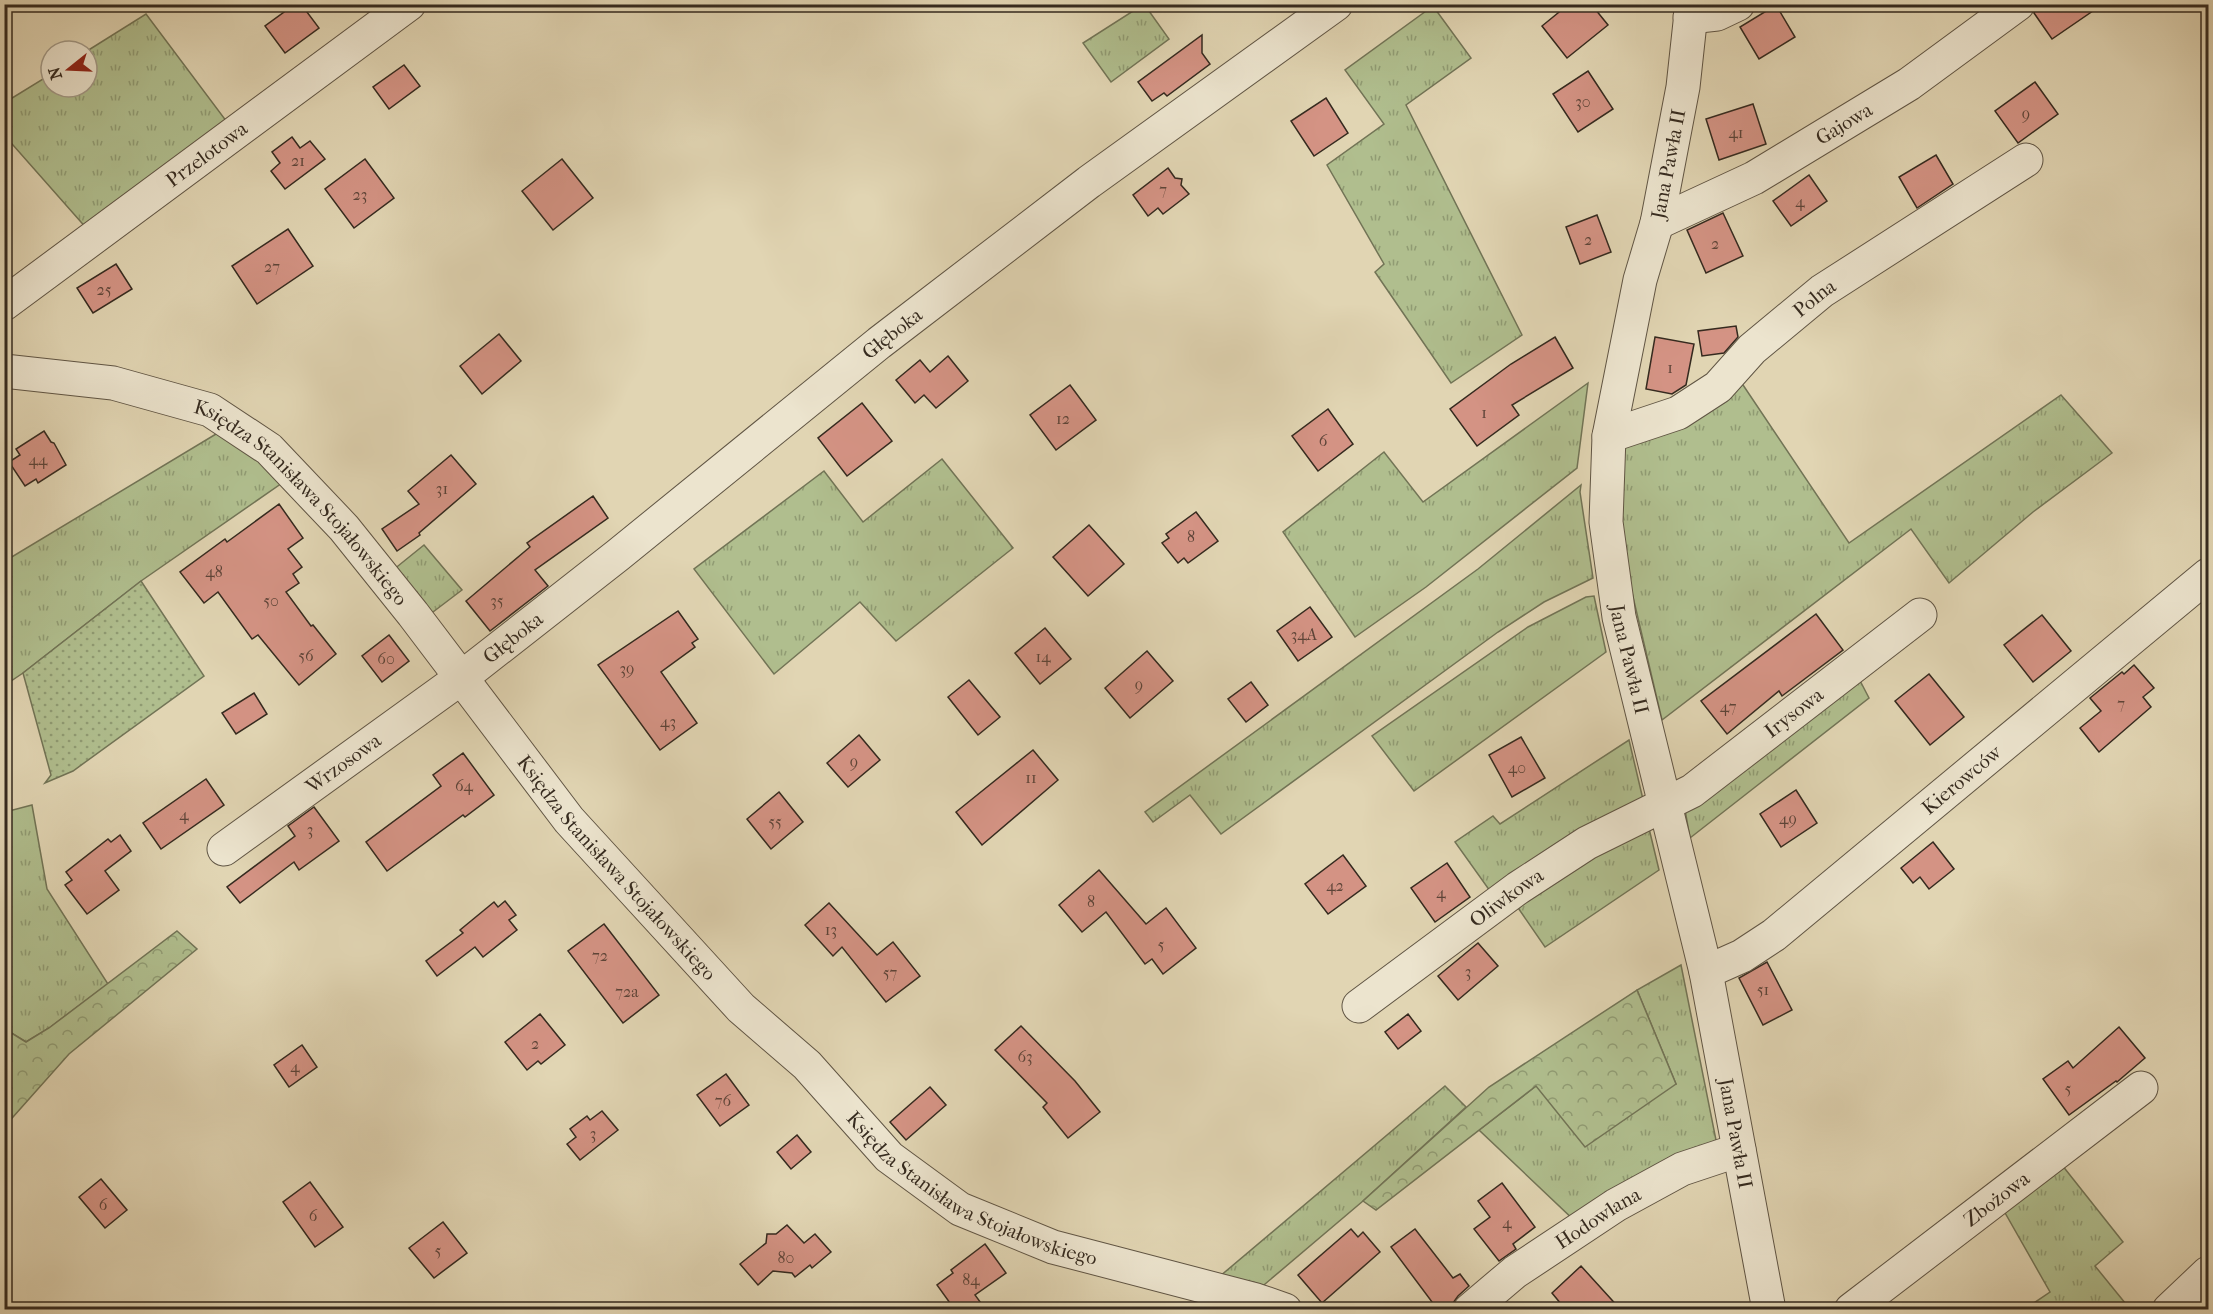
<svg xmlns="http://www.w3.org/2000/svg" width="2213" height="1314" viewBox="0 0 2213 1314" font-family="'IM FELL French Canon',serif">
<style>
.grass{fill:url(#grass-tufts);stroke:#727456;stroke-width:1.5}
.forest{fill:url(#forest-crowns);stroke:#727456;stroke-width:1.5}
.garden{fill:url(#garden-dots);stroke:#727456;stroke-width:1.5}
.building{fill:#d49384;stroke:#352a1f;stroke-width:1.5}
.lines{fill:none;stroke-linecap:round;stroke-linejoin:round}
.minor-casing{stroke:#605544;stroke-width:35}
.minor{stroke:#ece4ce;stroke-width:33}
.labels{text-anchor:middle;stroke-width:4.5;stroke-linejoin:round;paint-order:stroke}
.number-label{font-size:16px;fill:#5d4438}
.street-label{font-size:20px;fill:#352a1f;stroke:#ece4ce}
</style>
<defs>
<pattern id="grass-tufts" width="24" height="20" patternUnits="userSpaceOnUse" patternTransform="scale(1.5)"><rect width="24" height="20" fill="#b0be8e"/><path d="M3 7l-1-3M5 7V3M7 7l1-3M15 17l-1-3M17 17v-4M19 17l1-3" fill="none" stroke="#909b73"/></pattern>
<pattern id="forest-crowns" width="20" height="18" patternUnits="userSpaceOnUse" patternTransform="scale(1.5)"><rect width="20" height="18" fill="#b0be8e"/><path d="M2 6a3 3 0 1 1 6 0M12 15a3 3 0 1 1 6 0" fill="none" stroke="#909b73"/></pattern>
<pattern id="garden-dots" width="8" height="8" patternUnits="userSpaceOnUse" patternTransform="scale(1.5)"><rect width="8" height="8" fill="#b0be8e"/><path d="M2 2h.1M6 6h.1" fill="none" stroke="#909b73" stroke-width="1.8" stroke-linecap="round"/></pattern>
</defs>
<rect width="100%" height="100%" fill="#e1d5b3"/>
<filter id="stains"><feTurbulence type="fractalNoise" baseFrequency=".00333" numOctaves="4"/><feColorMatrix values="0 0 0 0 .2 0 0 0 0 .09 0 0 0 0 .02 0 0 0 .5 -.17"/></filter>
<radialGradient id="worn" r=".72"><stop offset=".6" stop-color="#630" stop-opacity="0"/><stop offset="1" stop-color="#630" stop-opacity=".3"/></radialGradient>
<g class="grass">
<polygon points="1144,4 1169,39 1111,82 1083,43"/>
<polygon points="1433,6 1471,58 1406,105 1522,335 1451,383 1375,272 1384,264 1327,165 1384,124 1345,70"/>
<polygon points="146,14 230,126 88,230 5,136 4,103 51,74 51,87 87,87 87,51"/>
<polygon points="1739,379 1849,543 2061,395 2112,453 2033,512 1949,583 1911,529 1662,720 1621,546 1619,438"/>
<polygon points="1588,383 1577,468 1426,587 1355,637 1283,532 1384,452 1423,502"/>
<polygon points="226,428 285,481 141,581 23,673 5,685 5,561"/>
<polygon points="942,459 1013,548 896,641 860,602 774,674 694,569 824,471 863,522"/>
<polygon points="1581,485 1580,492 1593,578 1544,602 1498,632 1221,834 1190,795 1153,822 1145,812 1478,569"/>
<polygon points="424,545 462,590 429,615 393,570"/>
<polygon points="1594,596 1606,652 1414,791 1372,736 1528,627 1586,597"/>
<polygon points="1856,673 1869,698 1690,838 1685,810"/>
<polygon points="1629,740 1645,808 1495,898 1455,842 1493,816 1500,824"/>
<polygon points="32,805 47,889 108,984 49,1028 26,1042 5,1029 5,812"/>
<polygon points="1647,820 1659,870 1545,947 1514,902"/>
<polygon points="1681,965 1716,1140 1576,1222 1479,1130 1536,1086 1676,1084 1637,990"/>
<polygon points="1445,1086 1466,1107 1363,1201 1258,1290 1219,1277"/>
<polygon points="2058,1160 2123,1242 2095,1266 2130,1309 2025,1309 2050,1292 2000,1204"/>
</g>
<g class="forest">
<polygon points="177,931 197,949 69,1054 5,1126 5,1029 26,1042 49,1028"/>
<polygon points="1637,990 1676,1084 1585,1147 1536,1086 1376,1210 1363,1201 1489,1087"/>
</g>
<polygon class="garden" points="141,581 204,676 73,771 45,783 51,775 23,673"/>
<g class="building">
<polygon points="278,4 301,4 319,28 285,53 265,26 284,12"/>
<polygon points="1569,4 1591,4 1608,25 1567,58 1542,26"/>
<polygon points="2036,4 2103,4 2052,39 2034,13"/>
<polygon points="1776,5 1795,37 1759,59 1740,27"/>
<polygon points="1202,35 1202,53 1210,64 1167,96 1164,93 1152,101 1138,82"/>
<polygon points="404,65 420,86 389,109 373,87"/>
<polygon points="1588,71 1613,109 1578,132 1553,94"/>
<polygon points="2035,82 2058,114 2018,143 1995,111"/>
<polygon points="1326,98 1348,133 1314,156 1291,121"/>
<polygon points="1753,104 1766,144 1719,160 1706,119"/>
<polygon points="292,137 300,148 310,141 325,159 285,189 271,171 280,163 272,152"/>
<polygon points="1936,155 1953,184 1917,208 1899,177"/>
<polygon points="365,159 394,198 354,228 325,189"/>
<polygon points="562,159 593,198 553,230 522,191"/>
<polygon points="1168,168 1175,178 1182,179 1181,185 1189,194 1163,214 1158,208 1148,216 1133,195"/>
<polygon points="1809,175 1827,201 1791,226 1773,201"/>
<polygon points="1723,213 1743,256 1706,273 1687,230"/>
<polygon points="1597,215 1611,252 1580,264 1566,227"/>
<polygon points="288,229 313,266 257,304 232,266"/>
<polygon points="116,264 132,289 93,313 77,288"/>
<polygon points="1736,326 1738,337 1724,353 1702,356 1698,331"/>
<polygon points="499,334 521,361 482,394 460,366"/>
<polygon points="1555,337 1573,368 1512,405 1519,415 1477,446 1450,409 1511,364"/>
<polygon points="1655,337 1694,344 1686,385 1672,394 1646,389"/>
<polygon points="948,356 968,381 936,408 924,395 915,403 896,380 920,360 930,372"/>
<polygon points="1070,385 1096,420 1056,450 1030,415"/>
<polygon points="862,403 892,441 847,476 818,438"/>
<polygon points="1328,409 1353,444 1318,471 1292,436"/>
<polygon points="44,431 51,442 54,443 66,465 38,483 36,479 25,486 9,462 20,455 16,449"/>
<polygon points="451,455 476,484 419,533 420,535 397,551 382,529 419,504 408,491"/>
<polygon points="593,496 608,518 535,570 548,586 490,631 466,601 530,547 527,543"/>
<polygon points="279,504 303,538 288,549 302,567 293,574 299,583 286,592 311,626 313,625 336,654 299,685 258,635 252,639 218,592 204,603 180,572 225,539 227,542"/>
<polygon points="1196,512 1218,541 1188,563 1184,558 1178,563 1162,543 1169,538 1166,534"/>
<polygon points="1089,525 1124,564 1088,596 1053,557"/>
<polygon points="1310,607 1332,637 1298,661 1277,631"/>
<polygon points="678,611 698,639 692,643 695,647 661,672 697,723 660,750 598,665"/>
<polygon points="1816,614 1843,650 1782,696 1779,691 1727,734 1701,701"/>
<polygon points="2042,615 2071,651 2033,682 2004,645"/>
<polygon points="1045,628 1071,659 1040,684 1015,653"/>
<polygon points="389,635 409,661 382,682 362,656"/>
<polygon points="1147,651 1173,681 1130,718 1105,688"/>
<polygon points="2134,665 2154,688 2143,697 2151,707 2099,752 2080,728 2101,711 2090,698 2122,672 2124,674"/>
<polygon points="1929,674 1964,717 1930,745 1895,701"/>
<polygon points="969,680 1000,717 978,735 948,697"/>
<polygon points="1251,682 1268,705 1246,722 1228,699"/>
<polygon points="254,693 267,714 236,734 222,713"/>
<polygon points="859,735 880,760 848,787 827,763"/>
<polygon points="1521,737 1545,778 1512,797 1489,755"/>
<polygon points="1033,750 1058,780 982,845 956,812"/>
<polygon points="463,753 494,795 465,817 463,815 387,871 366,842 441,786 433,775"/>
<polygon points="206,779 224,805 161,849 143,823"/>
<polygon points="1796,790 1817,823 1781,847 1760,814"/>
<polygon points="779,792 803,822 771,849 747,819"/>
<polygon points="314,807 339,841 299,870 294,862 240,903 227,887 295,836 288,826"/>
<polygon points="120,835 131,851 105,871 119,890 87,914 65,885 72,880 66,872 108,839 111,842"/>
<polygon points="1933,842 1954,869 1929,889 1920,877 1913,883 1901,868"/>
<polygon points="1343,855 1366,886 1328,914 1305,884"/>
<polygon points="1447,863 1470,897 1435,922 1411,888"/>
<polygon points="1099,870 1146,924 1166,908 1196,948 1163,974 1152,959 1145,964 1106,912 1082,932 1059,905"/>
<polygon points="505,901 516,915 509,920 517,930 483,957 475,947 437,976 426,961 463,933 460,930 494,902 498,907"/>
<polygon points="829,903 877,955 893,942 920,976 886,1002 842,947 833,956 805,925"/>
<polygon points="604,924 659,995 623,1023 568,951"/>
<polygon points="1478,943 1498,966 1458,1000 1438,976"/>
<polygon points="1767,962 1792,1010 1763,1025 1739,978"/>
<polygon points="540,1014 565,1045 541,1064 538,1061 527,1070 505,1042"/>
<polygon points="1408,1014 1421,1031 1398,1049 1385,1032"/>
<polygon points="1021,1026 1075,1081 1100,1112 1068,1138 1043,1107 1047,1103 995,1050"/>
<polygon points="2119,1027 2145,1058 2117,1082 2116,1081 2069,1115 2043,1079 2068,1061 2073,1068"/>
<polygon points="302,1045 317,1067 289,1087 274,1065"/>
<polygon points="726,1074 749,1105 720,1126 697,1095"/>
<polygon points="930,1087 946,1105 906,1140 890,1122"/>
<polygon points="602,1111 618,1130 580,1160 567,1144 576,1137 570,1129 587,1116 590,1120"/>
<polygon points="797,1135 811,1152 791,1169 777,1152"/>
<polygon points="101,1179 127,1210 105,1228 79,1197"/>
<polygon points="310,1182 343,1227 315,1247 283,1202"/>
<polygon points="1502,1183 1535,1227 1513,1244 1516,1249 1499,1261 1474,1229 1490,1217 1478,1201"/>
<polygon points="443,1222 467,1253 434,1278 409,1248"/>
<polygon points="787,1225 804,1243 815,1234 831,1252 812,1268 810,1265 795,1277 792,1273 773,1271 758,1285 740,1264 766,1243 767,1234 776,1234"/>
<polygon points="1351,1229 1358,1237 1363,1232 1380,1252 1322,1303 1298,1275"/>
<polygon points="1415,1229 1453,1278 1460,1274 1469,1286 1458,1296 1453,1303 1452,1310 1438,1310 1391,1247"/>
<polygon points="985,1244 1006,1273 975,1295 986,1310 955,1310 937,1285 953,1273 951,1270"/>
<polygon points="1581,1266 1621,1310 1566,1310 1552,1293"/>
</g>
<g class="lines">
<defs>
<g id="minor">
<path id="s1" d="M1692,4L1683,87L1657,223L1640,280L1609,436L1606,522L1619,617L1706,972L1769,1310"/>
<polyline points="1690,17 1717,14 1738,4"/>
<path id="s2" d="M1657,223L1754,178L1909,84L2018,4"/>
<path id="s3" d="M4,304L409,4"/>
<path id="s4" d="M4,371L113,383L210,410L269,449L344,528L413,614L569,820L741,1008L807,1065L889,1157L960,1209L1053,1247L1256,1300L1285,1310"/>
<path id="s5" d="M1609,436L1678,413L1718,387L1752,349L1822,291L2026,160"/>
<path id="s6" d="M224,849L461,678L618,555L879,343L1089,182L1336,4"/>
<path id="s7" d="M1706,972L1742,956L1774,935L2208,575"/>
<path id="s8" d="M1359,1006L1518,888L1587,843L1692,791L1920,615"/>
<path id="s9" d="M1470,1310L1515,1272L1616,1205L1682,1169L1739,1150"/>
<path id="s10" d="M1851,1310L2141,1088"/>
<polyline points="2169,1310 2208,1273"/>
</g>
</defs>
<use href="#minor" class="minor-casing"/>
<use href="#minor" class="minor"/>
</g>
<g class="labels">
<g class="number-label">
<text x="1583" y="107">30</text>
<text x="2026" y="119">9</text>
<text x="1736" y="138">41</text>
<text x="298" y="166">21</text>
<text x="1163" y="195">7</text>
<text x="360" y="200">23</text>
<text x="1800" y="207">4</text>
<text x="1588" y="245">2</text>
<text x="1715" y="249">2</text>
<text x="272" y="272">27</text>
<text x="104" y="295">25</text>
<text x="1670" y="373">1</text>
<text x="1484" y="418">1</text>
<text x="1063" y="424">12</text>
<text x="1323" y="446">6</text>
<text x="38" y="465">44</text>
<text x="442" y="494">31</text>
<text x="1191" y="542">8</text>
<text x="214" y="577">48</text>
<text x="271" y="606">50</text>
<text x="497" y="606">35</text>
<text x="1304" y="640">34A</text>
<text x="306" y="661">56</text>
<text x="1043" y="662">14</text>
<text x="386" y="664">60</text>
<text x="627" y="674">39</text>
<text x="1139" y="690">9</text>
<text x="2121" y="709">7</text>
<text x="1728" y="712">47</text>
<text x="668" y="727">43</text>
<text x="854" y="767">9</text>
<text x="1517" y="773">40</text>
<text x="1031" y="783">11</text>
<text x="464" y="791">64</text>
<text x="184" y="820">4</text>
<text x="1788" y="824">49</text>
<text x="775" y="827">55</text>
<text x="310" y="835">3</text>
<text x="1335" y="891">42</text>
<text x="1441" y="898">4</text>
<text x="1091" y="907">8</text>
<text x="831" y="935">13</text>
<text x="1161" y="950">5</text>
<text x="600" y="961">72</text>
<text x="1468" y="977">3</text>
<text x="890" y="978">57</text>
<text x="1763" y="995">51</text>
<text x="627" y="997">72a</text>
<text x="535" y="1049">2</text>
<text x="1025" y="1062">63</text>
<text x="295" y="1072">4</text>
<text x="2068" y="1094">5</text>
<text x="723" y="1106">76</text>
<text x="593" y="1139">3</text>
<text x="103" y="1210">6</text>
<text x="313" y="1221">6</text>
<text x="1507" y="1228">4</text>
<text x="438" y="1256">5</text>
<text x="786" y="1263">80</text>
<text x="971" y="1285">84</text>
</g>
<g class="street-label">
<text dy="7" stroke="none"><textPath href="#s2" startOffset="212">Gajowa</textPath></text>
<text dy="7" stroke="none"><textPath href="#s3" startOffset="252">Przelotowa</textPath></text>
<text transform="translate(1668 164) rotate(-79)" y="7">Jana Pawła II</text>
<text dy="7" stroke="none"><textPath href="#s5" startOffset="252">Polna</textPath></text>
<text dy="7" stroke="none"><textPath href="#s6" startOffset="844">Głęboka</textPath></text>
<text dy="7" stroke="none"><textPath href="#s4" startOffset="340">Księdza Stanisława Stojałowskiego</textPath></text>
<text dy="7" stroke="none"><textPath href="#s6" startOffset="358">Głęboka</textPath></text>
<text dy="7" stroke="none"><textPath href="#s1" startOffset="666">Jana Pawła II</textPath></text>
<text dy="7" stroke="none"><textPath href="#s8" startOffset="526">Irysowa</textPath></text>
<text dy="7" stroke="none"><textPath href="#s6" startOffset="147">Wrzosowa</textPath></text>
<text dy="7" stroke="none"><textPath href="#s7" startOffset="321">Kierowców</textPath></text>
<text dy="7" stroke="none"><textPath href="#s4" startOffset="826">Księdza Stanisława Stojałowskiego</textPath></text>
<text dy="7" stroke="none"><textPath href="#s8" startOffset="183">Oliwkowa</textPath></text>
<text dy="7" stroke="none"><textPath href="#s1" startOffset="1152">Jana Pawła II</textPath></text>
<text dy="7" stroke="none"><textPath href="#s4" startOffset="1312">Księdza Stanisława Stojałowskiego</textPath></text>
<text dy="7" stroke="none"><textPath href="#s10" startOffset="183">Zbożowa</textPath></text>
<text dy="7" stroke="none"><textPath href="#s9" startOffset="158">Hodowlana</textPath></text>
</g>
</g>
<rect width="2213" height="1314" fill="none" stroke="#e1d5b3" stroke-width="24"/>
<rect x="6" y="6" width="2201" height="1302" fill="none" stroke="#352a1f" stroke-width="3"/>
<rect x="12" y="12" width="2189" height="1290" fill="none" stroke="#352a1f" stroke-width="1.5"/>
<g transform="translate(69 69) rotate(252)"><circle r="28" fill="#ece4ce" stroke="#a39a88" stroke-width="1.5"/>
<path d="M0-4.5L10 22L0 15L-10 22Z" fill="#8f2418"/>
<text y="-9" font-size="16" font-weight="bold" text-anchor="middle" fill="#352a1f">N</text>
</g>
<rect width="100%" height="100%" filter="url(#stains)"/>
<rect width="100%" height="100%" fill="url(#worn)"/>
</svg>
